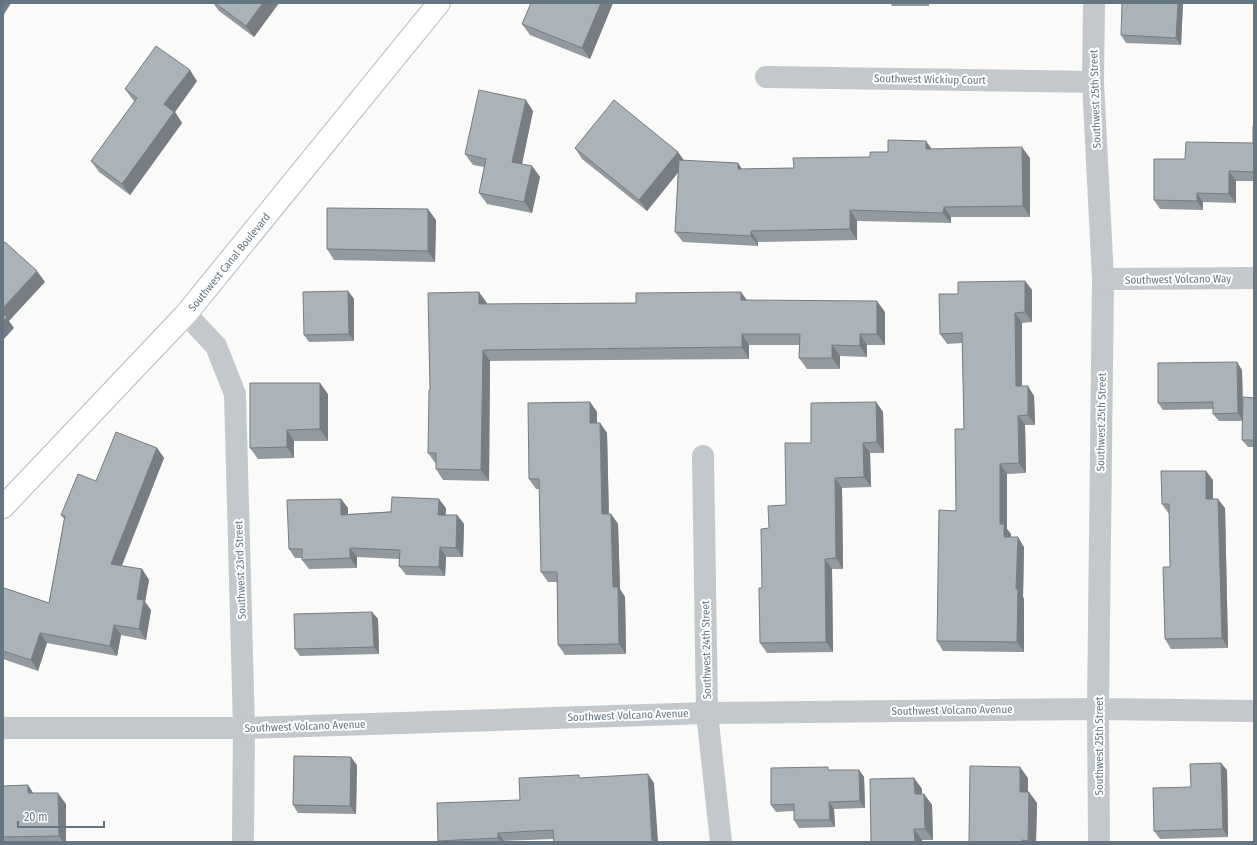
<svg xmlns="http://www.w3.org/2000/svg" width="1257" height="845" viewBox="0 0 1257 845" font-family="'Fira Sans Condensed',sans-serif">
<style>
.lines{fill:none;stroke-linecap:round;stroke-linejoin:round}
.secondary-casing{stroke:#b3babf;stroke-width:24}
.street{stroke:#c3c8cc;stroke-width:22}
.secondary{stroke:#fff;stroke-width:22}
.wall{fill:#929a9f}
.shaded-wall{fill:#777d82}
.building{fill:#aab3b9;stroke:#777d82}
.labels{text-anchor:middle;stroke-width:4;stroke-linejoin:round;paint-order:stroke}
.street-label{font-size:11px;fill:#657683;stroke:#fff}
</style>
<rect width="100%" height="100%" fill="#fafaf8"/>
<g class="lines">
<defs>
<polyline id="secondary" points="3,507 186,314 439,3"/>
</defs>
<use href="#secondary" class="secondary-casing"/>
<g class="street">
<polyline points="1094,3 1093,82 1103,279 1098,709 1099,842"/>
<polyline points="766,77 1093,82"/>
<polyline points="1103,279 1254,278"/>
<polyline points="186,314 216,346 235,394 244,728 243,842"/>
<polyline points="703,456 707,713 721,842"/>
<polyline points="3,728 244,728 707,713 1098,709 1254,711"/>
</g>
<use href="#secondary" class="secondary"/>
</g>
<g class="wall">
<polygon points="213,3 279,3 254,37 219,11"/>
<polygon points="613,3 590,59 530,35 522,24"/>
<polygon points="890,3 929,3 929,6 892,6"/>
<polygon points="1183,3 1181,45 1126,43 1121,35"/>
<polygon points="197,81 175,112 182,123 130,195 99,172 91,161 135,102 133,100 125,89"/>
<polygon points="533,111 522,164 532,166 540,177 532,213 487,204 479,193 484,167 473,165 465,154"/>
<polygon points="1254,126 1254,181 1236,181 1236,203 1203,202 1203,210 1160,209 1154,200 1185,159 1253,143"/>
<polygon points="575,148 684,161 738,163 742,169 794,168 870,157 888,152 931,149 1030,158 1030,217 951,217 951,223 857,221 857,240 758,242 758,246 683,242 675,232 678,172 647,211 582,159"/>
<polygon points="436,220 435,262 334,260 327,249"/>
<polygon points="1025,281 1032,290 1032,322 1022,323 1022,386 1034,396 1035,425 1025,425 1026,473 1007,474 1007,529 1011,534 1011,537 1024,547 1023,597 1024,599 1024,652 943,651 937,641 956,511 964,429 962,343 947,344 940,334"/>
<polygon points="348,291 354,299 354,341 309,342 304,335"/>
<polygon points="746,300 885,312 885,345 867,345 867,357 840,356 840,369 807,369 799,358 799,345 749,345 749,359 490,361 489,481 443,480 436,469 436,464 428,453 430,390 487,303 487,304 636,303"/>
<polygon points="1242,370 1243,405 1254,398 1254,447 1248,447 1242,440 1243,421 1219,421 1213,414 1213,409 1163,410 1158,403"/>
<polygon points="328,394 328,441 294,441 294,458 258,459 250,448"/>
<polygon points="590,402 597,412 597,423 600,423 607,433 609,514 611,514 618,524 620,589 625,597 626,654 565,655 558,645 557,582 548,582 541,572 539,489 536,489 529,479"/>
<polygon points="876,402 883,412 884,453 870,453 871,487 842,488 843,569 832,569 833,652 767,653 760,643 762,588 769,528 786,505 811,443"/>
<polygon points="157,448 164,458 122,566 142,569 149,580 145,602 151,610 146,640 121,635 117,656 47,643 38,671 3,659 3,591 49,603 64,519 61,515 96,481"/>
<polygon points="1213,480 1213,499 1225,508 1228,648 1171,649 1165,639 1170,567 1169,514 1162,504"/>
<polygon points="341,499 348,508 348,514 446,508 445,515 457,515 464,524 463,557 446,557 445,576 406,575 399,566 399,559 357,557 357,568 309,569 302,560 302,558 295,558 289,549"/>
<polygon points="372,612 378,619 379,654 300,656 295,649"/>
<polygon points="357,765 356,814 298,813 293,805"/>
<polygon points="831,770 859,770 864,777 865,808 834,809 835,827 799,828 794,820 794,811 776,812 771,805"/>
<polygon points="1227,770 1228,837 1160,839 1154,831 1191,787"/>
<polygon points="581,778 654,783 554,839 504,841 504,842 439,842 438,841 520,800"/>
<polygon points="914,778 922,789 922,794 924,794 932,805 933,840 922,840 922,842 871,842"/>
<polygon points="1028,778 1028,792 1037,803 1036,842 969,842"/>
<polygon points="28,785 33,793 66,804 66,842 3,842 3,786"/>
</g>
<g class="shaded-wall">
<polygon points="3,3 11,3 3,16"/>
<polygon points="263,3 279,3 254,37 246,26"/>
<polygon points="601,3 613,3 590,59 582,48"/>
<polygon points="1178,3 1183,3 1181,45 1176,38"/>
<polygon points="190,70 197,81 175,112 182,123 130,195 122,184 164,104"/>
<polygon points="526,100 533,111 520,173 512,162"/>
<polygon points="926,141 934,152 926,149"/>
<polygon points="1022,147 1030,158 1030,217 1023,206"/>
<polygon points="678,152 686,163 647,211 639,200"/>
<polygon points="738,163 745,174 738,169"/>
<polygon points="532,166 540,177 532,213 524,202"/>
<polygon points="1229,171 1236,181 1236,203 1229,194"/>
<polygon points="1197,193 1203,202 1203,210 1197,201"/>
<polygon points="944,207 951,217 951,223 943,213"/>
<polygon points="428,209 436,220 435,262 428,251"/>
<polygon points="850,210 857,221 857,240 850,229"/>
<polygon points="751,231 758,242 758,246 751,236"/>
<polygon points="37,271 45,282 9,321 14,328 3,340 3,308"/>
<polygon points="1025,281 1032,290 1032,322 1025,312"/>
<polygon points="348,291 354,299 354,341 349,334"/>
<polygon points="479,292 487,303 487,315 479,304"/>
<polygon points="741,292 749,303 741,300"/>
<polygon points="877,301 885,312 885,345 877,334"/>
<polygon points="1015,313 1022,323 1022,396 1016,386"/>
<polygon points="742,334 749,345 749,359 742,347"/>
<polygon points="860,334 867,345 867,357 860,346"/>
<polygon points="832,345 840,356 840,369 832,358"/>
<polygon points="483,350 490,361 489,481 481,470"/>
<polygon points="1237,362 1242,370 1243,421 1238,413"/>
<polygon points="320,383 328,394 328,441 320,429"/>
<polygon points="1028,386 1034,396 1035,425 1028,415"/>
<polygon points="590,402 597,412 597,433 590,423"/>
<polygon points="876,402 883,412 884,453 877,442"/>
<polygon points="1018,416 1025,425 1026,473 1019,463"/>
<polygon points="600,423 607,433 609,524 602,514"/>
<polygon points="287,430 294,441 294,458 287,447"/>
<polygon points="863,443 870,453 871,487 864,477"/>
<polygon points="157,448 164,458 118,574 111,564"/>
<polygon points="1000,464 1007,474 1007,529 1011,534 1011,547 1004,537 1000,524"/>
<polygon points="1206,471 1213,480 1213,508 1206,499"/>
<polygon points="835,478 842,488 843,569 836,558"/>
<polygon points="341,499 348,508 348,524 341,515"/>
<polygon points="439,499 446,508 445,524 438,515"/>
<polygon points="1218,499 1225,508 1228,648 1222,638"/>
<polygon points="611,514 618,524 620,589 625,597 626,654 619,644 613,587"/>
<polygon points="457,515 464,524 463,557 456,548"/>
<polygon points="1018,537 1024,547 1023,597 1024,599 1024,652 1017,642 1016,589"/>
<polygon points="440,547 446,557 445,576 439,567"/>
<polygon points="350,548 357,557 357,568 350,558"/>
<polygon points="825,559 832,569 833,652 826,642"/>
<polygon points="142,569 149,580 145,602 151,610 146,640 139,629 137,599"/>
<polygon points="372,612 378,619 379,654 374,647"/>
<polygon points="114,625 121,635 117,656 110,646"/>
<polygon points="40,633 47,643 38,671 31,660"/>
<polygon points="351,757 357,765 356,814 350,806"/>
<polygon points="1221,763 1227,770 1228,837 1223,829"/>
<polygon points="1020,767 1028,778 1028,803 1020,792"/>
<polygon points="859,770 864,777 865,808 860,801"/>
<polygon points="648,774 654,783 658,842 652,842"/>
<polygon points="914,778 922,789 922,805 915,794"/>
<polygon points="28,785 35,796 28,793"/>
<polygon points="1029,792 1037,803 1036,842 1029,842 1028,841"/>
<polygon points="58,793 66,804 66,842 63,842 59,836"/>
<polygon points="924,794 932,805 933,840 925,829"/>
<polygon points="829,802 834,809 835,827 830,820"/>
<polygon points="914,829 922,840 922,842 915,842"/>
<polygon points="498,833 504,841 504,842 501,842 498,838"/>
</g>
<g class="building">
<polygon points="215,3 263,3 246,26"/>
<polygon points="531,3 601,3 582,48 522,24"/>
<polygon points="1122,3 1178,3 1176,38 1121,35"/>
<polygon points="156,46 190,70 164,104 174,112 122,184 91,161 137,98 125,89"/>
<polygon points="479,90 526,100 512,162 532,166 524,202 479,193 486,159 465,154"/>
<polygon points="614,100 678,152 639,200 575,148"/>
<polygon points="1253,126 1254,126 1254,172 1229,171 1229,194 1197,193 1197,201 1154,200 1154,159 1185,159 1186,142 1253,143"/>
<polygon points="888,140 926,141 926,149 1022,147 1023,206 944,207 943,213 850,210 850,229 751,231 751,236 675,232 679,160 738,163 738,169 794,168 793,158 870,157 870,152 888,152"/>
<polygon points="327,208 428,209 428,251 327,249"/>
<polygon points="5,242 37,271 3,308 3,244"/>
<polygon points="1025,281 1025,312 1015,313 1016,386 1028,386 1028,415 1018,416 1019,463 1000,464 1000,524 1004,524 1004,537 1018,537 1016,589 1018,589 1017,642 937,641 939,510 956,511 955,429 964,429 962,333 940,334 939,294 958,294 958,282"/>
<polygon points="348,291 349,334 304,335 303,292"/>
<polygon points="479,292 479,304 636,303 636,293 741,292 741,300 877,301 877,334 860,334 860,346 832,345 832,358 799,358 800,334 742,334 742,347 483,350 481,470 436,469 436,453 428,453 429,390 430,390 428,293"/>
<polygon points="3,314 7,317 3,321"/>
<polygon points="1237,362 1238,413 1213,414 1213,402 1158,403 1158,363"/>
<polygon points="250,383 320,383 320,429 287,430 287,447 250,448"/>
<polygon points="1243,397 1254,398 1254,440 1242,440"/>
<polygon points="590,402 590,423 600,423 602,514 611,514 613,587 618,587 619,644 558,645 557,572 541,572 539,479 529,479 528,403"/>
<polygon points="876,402 877,442 863,443 864,477 835,478 836,558 825,559 826,642 760,643 759,588 762,588 761,529 769,528 768,506 786,505 785,443 811,443 811,403"/>
<polygon points="116,432 157,448 111,564 142,569 137,599 144,600 139,629 114,625 110,646 40,633 31,660 3,651 3,591 4,588 49,603 65,516 61,515 78,474 96,481"/>
<polygon points="1161,471 1206,471 1206,499 1218,499 1222,638 1165,639 1163,567 1170,567 1169,504 1162,504"/>
<polygon points="392,497 439,499 438,515 457,515 456,548 440,547 439,567 399,566 400,550 350,548 350,558 302,560 302,549 289,549 287,500 341,499 341,515 391,512"/>
<polygon points="372,612 374,647 295,649 294,614"/>
<polygon points="294,756 351,757 350,806 293,805"/>
<polygon points="1221,763 1223,829 1154,831 1153,788 1191,787 1190,764"/>
<polygon points="970,766 1020,767 1020,792 1029,792 1028,841 1022,840 1022,842 969,842"/>
<polygon points="828,767 828,770 859,770 860,801 829,802 830,820 794,820 794,804 771,805 771,768"/>
<polygon points="648,774 652,842 554,842 553,830 498,833 498,838 438,841 437,803 520,800 519,778 579,775 579,778"/>
<polygon points="914,778 915,794 924,794 925,829 914,829 915,842 871,842 870,779"/>
<polygon points="28,785 28,793 58,793 59,836 3,837 3,786"/>
</g>
<g class="labels">
<g class="street-label">
<text transform="translate(930 79) rotate(1)" y="4">Southwest Wickiup Court</text>
<text transform="translate(1095 99) rotate(-92)" y="4">Southwest 25th Street</text>
<text transform="translate(229 262) rotate(-51)" y="4">Southwest Canal Boulevard</text>
<text transform="translate(1178 279) rotate(-1)" y="4">Southwest Volcano Way</text>
<text transform="translate(1101 422) rotate(-89)" y="4">Southwest 25th Street</text>
<text transform="translate(240 570) rotate(-92)" y="4">Southwest 23rd Street</text>
<text transform="translate(706 650) rotate(-91)" y="4">Southwest 24th Street</text>
<text transform="translate(952 710) rotate(-1)" y="4">Southwest Volcano Avenue</text>
<text transform="translate(628 715) rotate(-2)" y="4">Southwest Volcano Avenue</text>
<text transform="translate(305 726) rotate(-2)" y="4">Southwest Volcano Avenue</text>
<text transform="translate(1099 746) rotate(-90)" y="4">Southwest 25th Street</text>
</g>
</g>
<rect width="1257" height="845" fill="none" stroke="#657683" stroke-width="8"/>
<path d="M18 821v6h86v-6" fill="none" stroke="#657683" stroke-width="2"/>
<text x="24" y="821" font-size="12" fill="#657683" stroke="#ffffff" stroke-width="3" paint-order="stroke">20 m</text>
</svg>
